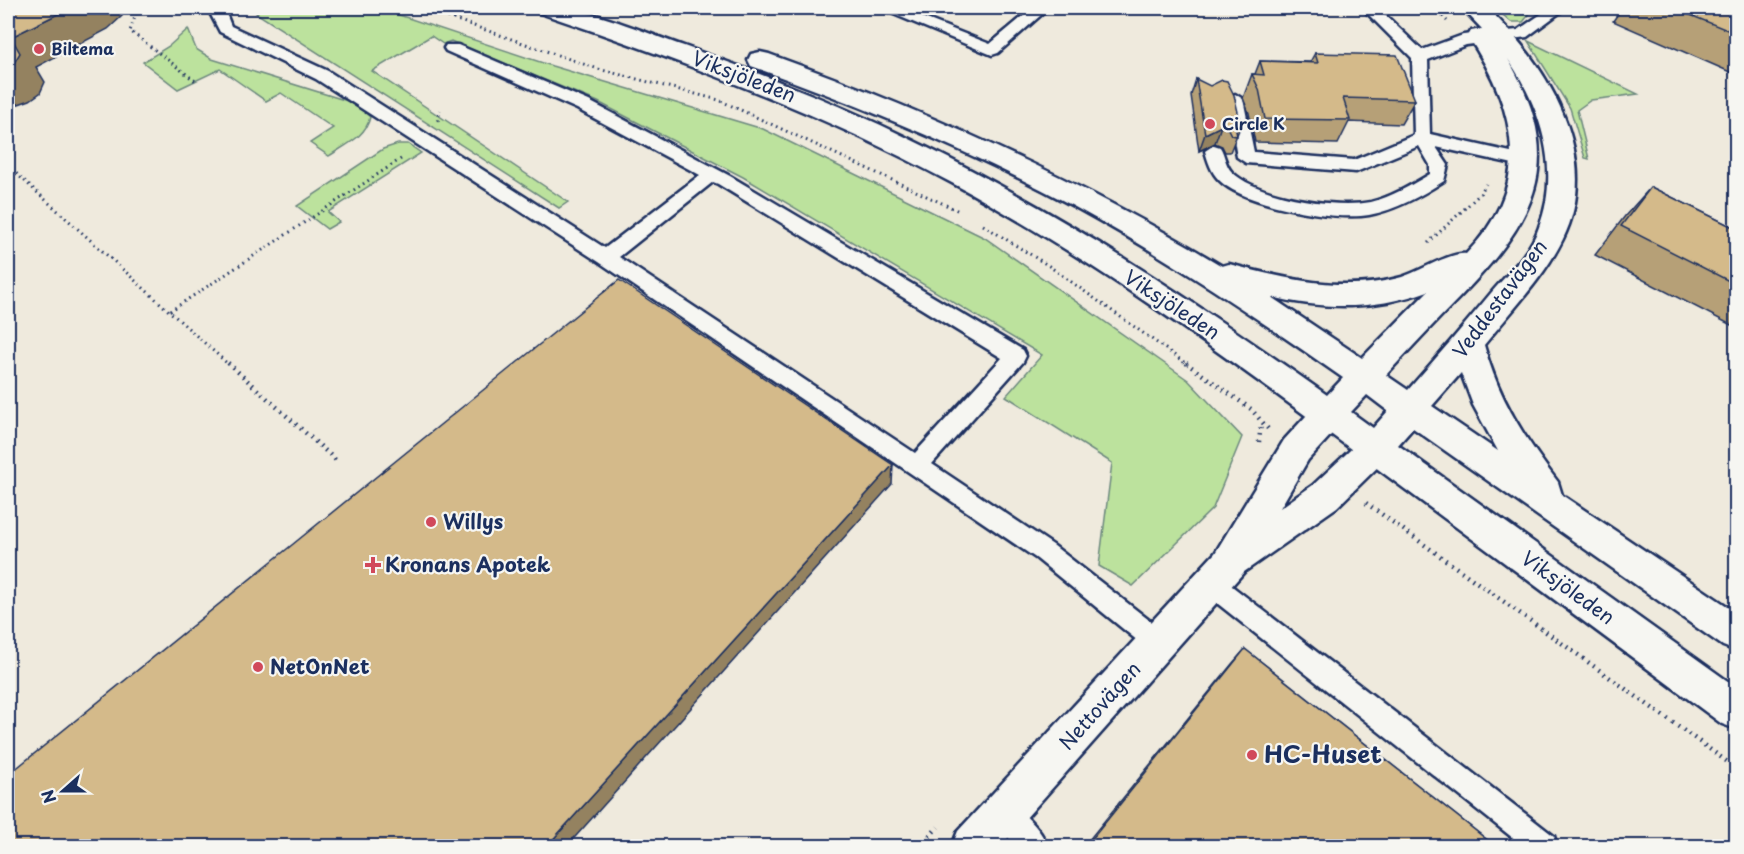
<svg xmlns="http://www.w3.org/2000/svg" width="1744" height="854" viewBox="0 0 1744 854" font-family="'Playpen Sans',sans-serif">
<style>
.green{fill:#bce29d;stroke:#6c887e;stroke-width:1.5}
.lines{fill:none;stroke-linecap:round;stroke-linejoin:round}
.lane-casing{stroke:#1b2f5e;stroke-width:5}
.street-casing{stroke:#1b2f5e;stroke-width:5}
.secondary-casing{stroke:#1b2f5e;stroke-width:5}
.path-far1{stroke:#1b2f5e;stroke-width:3;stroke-dasharray:1.5 4;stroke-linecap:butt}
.path{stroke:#1b2f5e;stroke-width:4.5;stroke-dasharray:1.5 5;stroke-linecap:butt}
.lane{fill:#f6f6f2;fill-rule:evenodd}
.street{fill:#f6f6f2;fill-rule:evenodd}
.secondary{fill:#f6f6f2;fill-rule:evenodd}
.wall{fill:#b6a077;stroke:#1b2f5e;stroke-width:1.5}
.shaded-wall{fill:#948261;stroke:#1b2f5e;stroke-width:1.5}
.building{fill:#d4ba8a;stroke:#1b2f5e;stroke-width:1.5}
.poi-dot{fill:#d1495b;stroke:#f6f6f2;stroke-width:2}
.labels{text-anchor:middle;stroke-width:4.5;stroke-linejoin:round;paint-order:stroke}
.far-poi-label{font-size:16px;font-weight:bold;fill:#1b2f5e;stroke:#f6f6f2;text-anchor:start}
.street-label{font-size:20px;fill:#1b2f5e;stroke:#f6f6f2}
.poi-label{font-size:20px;font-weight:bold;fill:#1b2f5e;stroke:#f6f6f2;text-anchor:start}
.near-poi-label{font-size:24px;font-weight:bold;fill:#1b2f5e;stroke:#f6f6f2;text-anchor:start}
</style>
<rect width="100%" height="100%" fill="#efeadd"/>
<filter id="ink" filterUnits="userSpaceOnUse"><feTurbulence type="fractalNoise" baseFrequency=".0167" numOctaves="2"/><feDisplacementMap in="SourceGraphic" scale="12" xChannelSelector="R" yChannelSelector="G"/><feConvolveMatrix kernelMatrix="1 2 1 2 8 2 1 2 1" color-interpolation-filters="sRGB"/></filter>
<g filter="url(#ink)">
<g class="green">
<polygon points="258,8 378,8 552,66 763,129 985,238 1188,380 1242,437 1213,508 1133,586 1099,566 1112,463 1006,396 1042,355 743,177 598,102 451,41 443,44 431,36 372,71 568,202 559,208 256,13"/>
<polygon points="1495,8 1525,8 1532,11 1523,22 1511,22"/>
<path d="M188,29L196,49L212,59L354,103L370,117C366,137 345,145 329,156L310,143L333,128L281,93L266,101L220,69L178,89L143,62L169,46Z"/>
<polygon points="1528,41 1638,94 1591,100 1577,110 1589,159 1585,158 1570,108"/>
<polygon points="398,144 408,144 421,153 328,212 339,222 327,229 297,206 383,149"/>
</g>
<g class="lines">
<defs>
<g id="lane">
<path d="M211,8H226L225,11L231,26L328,71L605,248L700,175L577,109L446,51L444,48L446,45H458L589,101L730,176L1023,350L1026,356L1023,362L932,464L1053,545L1167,634L1170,642L1167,650L1158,654L1149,650L1037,559L599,262L316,79L220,32L209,11ZM713,182L718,184L1002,358L915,453L619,257Z"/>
<polygon points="879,8 899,8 990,44 1033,8 1049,8 998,53 992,55"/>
<path d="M1362,8H1378L1422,50L1463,35L1518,30L1550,8H1566L1527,37L1466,45L1428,60L1430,134L1533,157L1536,161L1533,165L1527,167L1436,147L1448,165L1444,181C1421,196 1396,210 1369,215C1335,221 1243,205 1219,180C1211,172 1208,161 1205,151L1214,145L1220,147C1225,155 1225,165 1232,172C1258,197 1336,209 1371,202C1392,197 1411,185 1430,174V165L1419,146L1356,172L1246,163L1237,157L1227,99L1235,94L1243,99L1254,152L1354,160L1414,135L1412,58Z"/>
<polygon points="1211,573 1219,576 1554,836 1557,846 1523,846 1203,592 1199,584 1203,576"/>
<path d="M1003,801C1020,808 1042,829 1047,846H1016L994,823L990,814L994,805Z"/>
</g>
<polygon id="street" points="1329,400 1341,404 1345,414 1341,424 1308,460 1280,508 1313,485 1363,438 1375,434 1387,438 1392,448 1387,458 1337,507 1244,572 1001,846 952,846 958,831 1215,553 1284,440 1317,404"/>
<path id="secondary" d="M536,8C582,3 640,31 684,46C765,75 845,106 922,145C1065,215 1197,303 1327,395L1343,378C1256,317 1168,258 1075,207C971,151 862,106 751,66L748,60L751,54L760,52L769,54C927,111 1078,179 1222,266L1229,264C1285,279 1344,293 1402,277C1419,272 1450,252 1466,254C1534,185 1517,110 1468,36L1471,31L1482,29L1462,8H1487C1547,64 1604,156 1563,239C1544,278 1511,311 1484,345C1498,398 1525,439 1558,482L1562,495L1736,612V651L1723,646L1413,428L1398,445L1736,687V729L1722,724C1603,635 1483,547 1363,458C1231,360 1098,262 952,183C820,112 681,61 540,13ZM1508,59C1541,107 1561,170 1539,227C1530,253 1508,273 1491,293C1464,326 1436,358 1408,390L1386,375C1410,349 1434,323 1459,298C1535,220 1568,163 1508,59ZM1428,291L1362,358L1271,297C1326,310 1375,310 1428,291ZM1461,373L1473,405L1498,451L1432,406ZM1367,395L1388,411L1373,428L1351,412Z"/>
</defs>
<use href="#lane" class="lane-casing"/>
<use href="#street" class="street-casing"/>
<use href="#secondary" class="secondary-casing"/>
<g class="path-far1">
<polyline points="138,8 130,31 198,83"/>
<polyline points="422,8 598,69 719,100 959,211"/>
<polyline points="1435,8 1447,21"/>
<polyline points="438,121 440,110"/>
<polyline points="8,166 229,365"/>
<polyline points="983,225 1049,266 1188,365"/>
<polyline points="1428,243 1480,194 1486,184"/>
<polyline points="170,311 404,157"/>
</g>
<g class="path">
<polyline points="228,363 339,463"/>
<polyline points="1186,363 1251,409 1269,430"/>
<polyline points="1259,442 1261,423"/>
<polyline points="1366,503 1736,768"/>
<polyline points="920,846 938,827"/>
</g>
<use href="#lane" class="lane"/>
<use href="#street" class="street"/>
<use href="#secondary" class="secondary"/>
</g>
<g class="wall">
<polygon points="984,8 996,8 994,11"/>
<polygon points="1622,8 1737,8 1737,75 1613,21"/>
<polygon points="1315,53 1415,100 1401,124 1349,122 1338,144 1255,142 1249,113 1243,98 1252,74 1255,74 1260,61 1310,62"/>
<polygon points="1196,79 1241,125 1230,152 1225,152 1222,146 1215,143 1199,151 1191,95"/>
<polygon points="1651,187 1737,229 1737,328 1595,255 1625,216"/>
<polygon points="1245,649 1495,846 1084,846 1232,664"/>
</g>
<g class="shaded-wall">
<polygon points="70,8 124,8 122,16 108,29 36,67 45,82 40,93 30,100 10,107 8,104 8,68 11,37"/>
<polygon points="1221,126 1215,143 1199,151 1205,134"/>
<polygon points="893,465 892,484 567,846 547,846"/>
</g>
<g class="building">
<polygon points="8,8 70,8 11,37 20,53 14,63 8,68"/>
<polygon points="1673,8 1737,8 1737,34"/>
<polygon points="1315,53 1397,55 1415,100 1343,98 1350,120 1265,119 1259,89 1252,74 1264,75 1260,61 1318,63"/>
<polygon points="1196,79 1210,86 1222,80 1227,81 1234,95 1241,125 1235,125 1237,136 1231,135 1228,129 1221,126 1205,134"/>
<polygon points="1651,187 1737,229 1737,285 1621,226"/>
<polygon points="619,280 893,465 547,846 8,846 8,775"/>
<polygon points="1245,649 1495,846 1090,846 1088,844"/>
</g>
</g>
<g class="poi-dot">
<circle cx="39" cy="49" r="6"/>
<circle cx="1210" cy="124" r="6"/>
<circle cx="431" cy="522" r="6"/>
<path d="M370 556h6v6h6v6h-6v6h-6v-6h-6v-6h6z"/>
<circle cx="258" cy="667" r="6"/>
<circle cx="1252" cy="755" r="6"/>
</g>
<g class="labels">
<g class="far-poi-label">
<text x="51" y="55">Biltema</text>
<text x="1222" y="130">Circle K</text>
</g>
<g class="street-label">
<text transform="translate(744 77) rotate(21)" y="7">Viksjöleden</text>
<text transform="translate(1500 299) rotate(-53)" y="7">Veddestavägen</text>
<text transform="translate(1172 305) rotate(33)" y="7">Viksjöleden</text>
<text transform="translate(1568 588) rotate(36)" y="7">Viksjöleden</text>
<text transform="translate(1100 706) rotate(-48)" y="7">Nettovägen</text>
</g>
<g class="poi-label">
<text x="443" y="529">Willys</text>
<text x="385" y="572">Kronans Apotek</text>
<text x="270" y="674">NetOnNet</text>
</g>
<g class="near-poi-label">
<text x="1264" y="763">HC-Huset</text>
</g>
</g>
<rect width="1744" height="854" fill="none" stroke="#f6f6f2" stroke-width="30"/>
<rect x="15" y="15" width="1714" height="824" fill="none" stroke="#1b2f5e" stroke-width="2" filter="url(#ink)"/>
<g transform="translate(63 791) rotate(249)" stroke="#f6f6f2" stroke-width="4.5" paint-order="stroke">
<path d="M0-4.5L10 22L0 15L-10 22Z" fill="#1b2f5e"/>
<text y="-9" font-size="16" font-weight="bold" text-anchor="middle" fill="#1b2f5e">N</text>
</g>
</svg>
